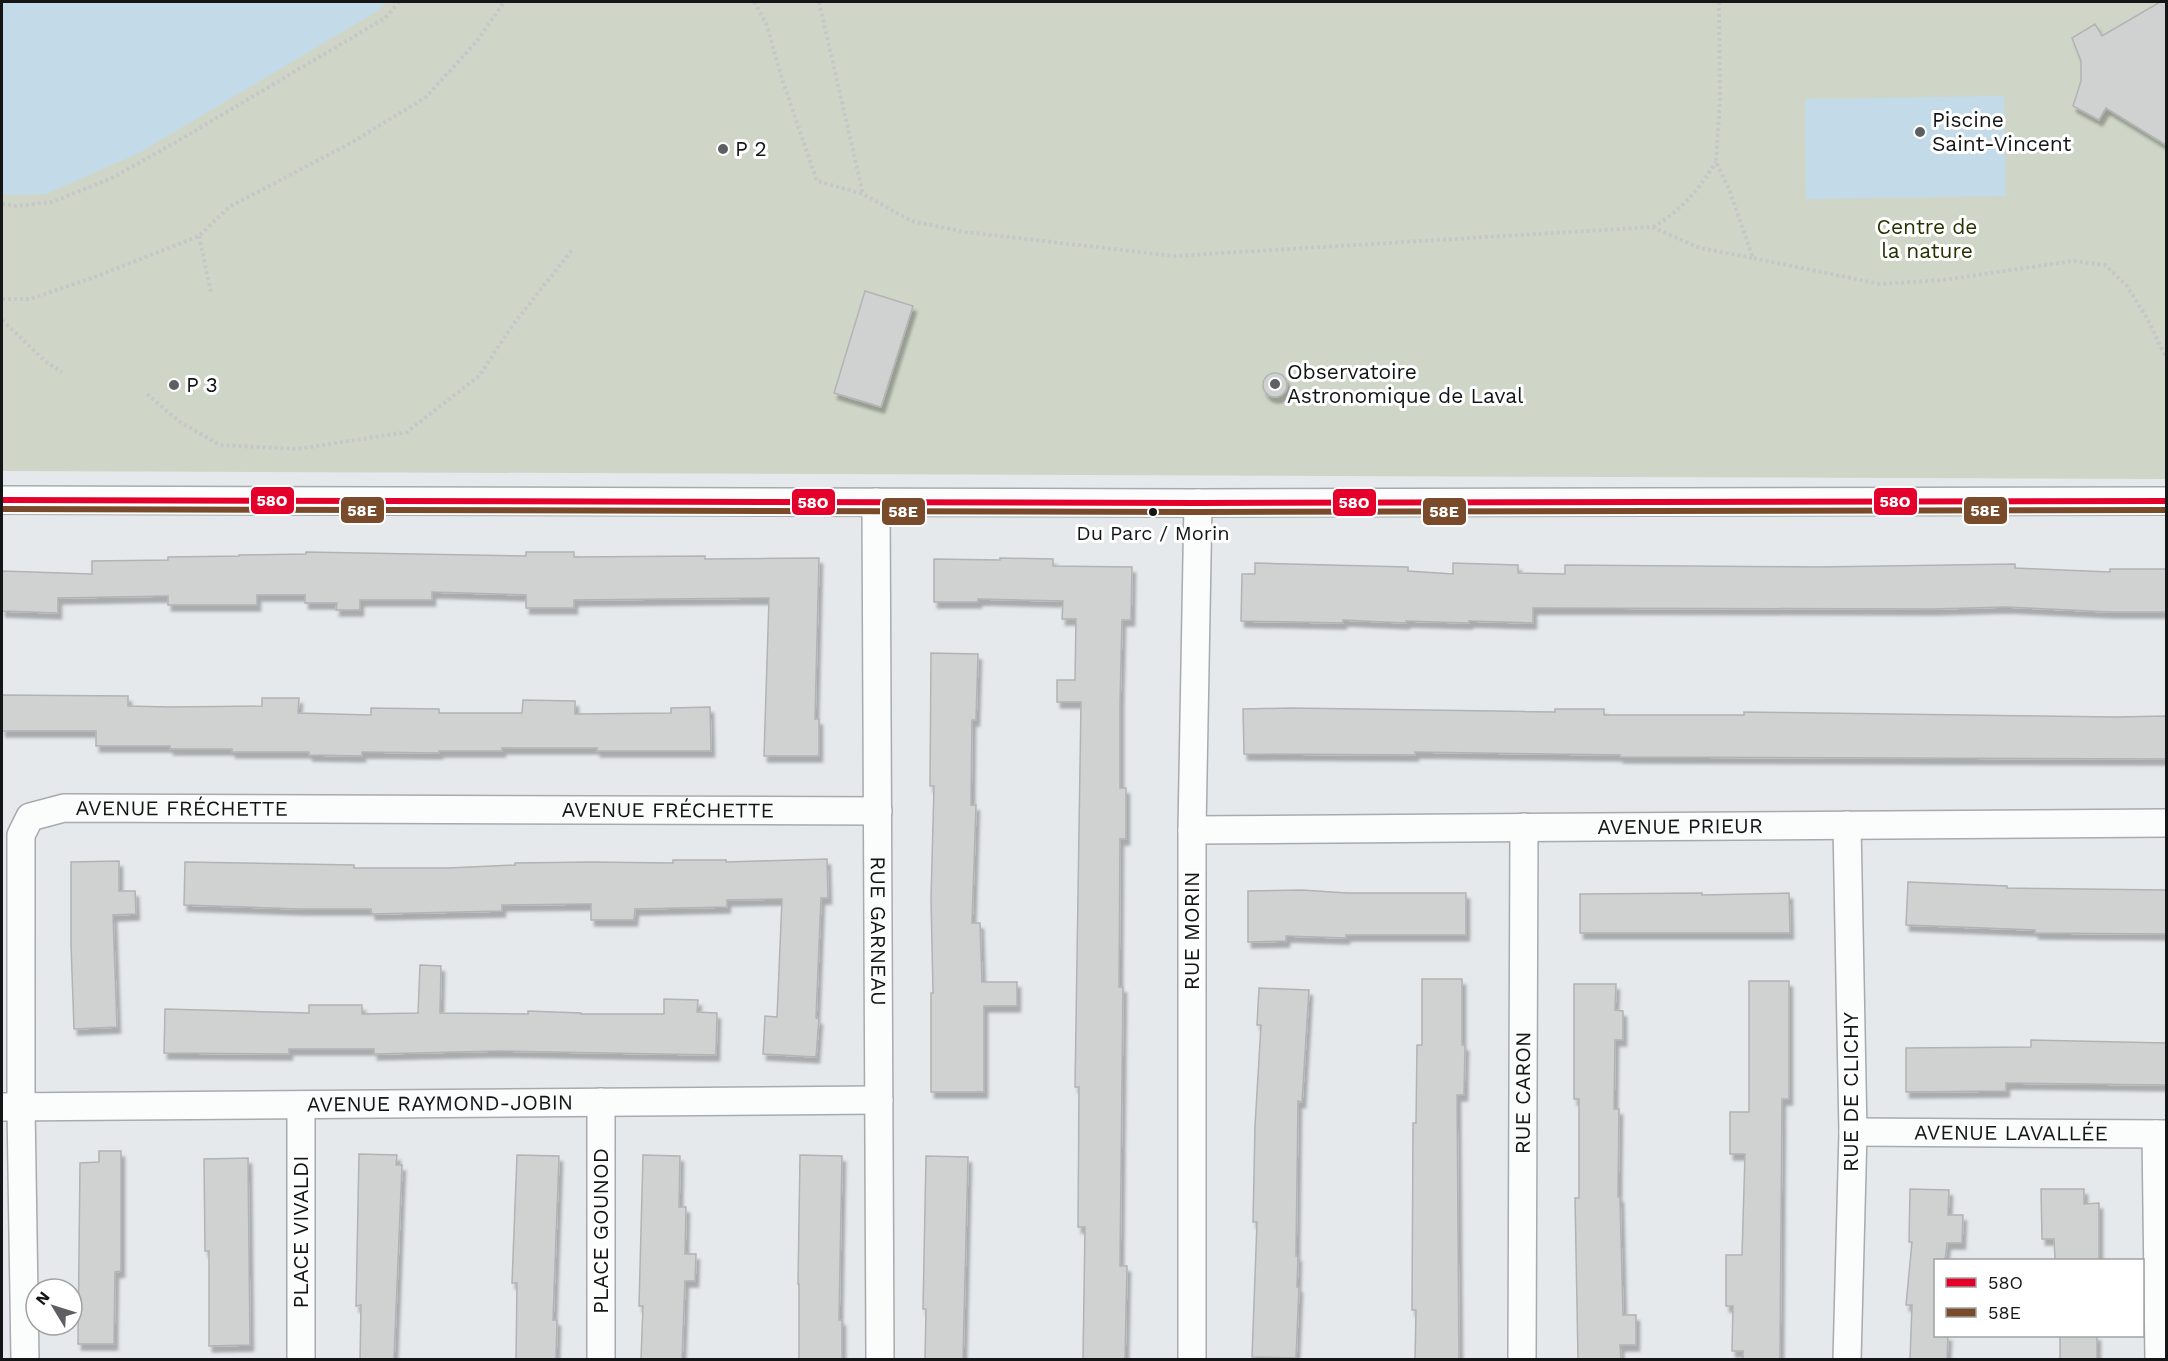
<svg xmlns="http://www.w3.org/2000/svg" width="2168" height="1361" font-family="'Work Sans',sans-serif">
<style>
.green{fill:#cfd6c7}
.water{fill:#c3dae9}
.building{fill:#d0d1d1;stroke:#b2b3b3;stroke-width:1.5;filter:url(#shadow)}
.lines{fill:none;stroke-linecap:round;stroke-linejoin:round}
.minor-casing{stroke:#a8abad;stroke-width:30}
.path{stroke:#c6c7c8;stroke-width:4;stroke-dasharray:3 3;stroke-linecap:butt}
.minor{stroke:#fbfcfc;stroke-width:27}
.bus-1-casing{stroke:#fff;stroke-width:10}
.bus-2-casing{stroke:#fff;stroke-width:10}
.bus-1{stroke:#e4002b;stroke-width:6}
.bus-2{stroke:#7a4b2a;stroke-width:6}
.poi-dot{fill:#5d5f62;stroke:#fff;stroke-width:2}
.bus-dot{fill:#131517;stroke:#fff;stroke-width:2}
.labels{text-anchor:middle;stroke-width:6;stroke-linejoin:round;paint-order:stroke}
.bus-label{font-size:20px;fill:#131517;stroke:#fff}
.poi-label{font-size:21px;fill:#131517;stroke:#fff;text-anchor:start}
.park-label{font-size:21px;fill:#263200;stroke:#fff}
.street-label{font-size:21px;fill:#131517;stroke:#fff}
.line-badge{stroke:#fff;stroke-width:2}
.badge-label{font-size:16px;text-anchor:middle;font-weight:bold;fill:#fff}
</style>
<defs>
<filter id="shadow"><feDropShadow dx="3.5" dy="6" stdDeviation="1.5" flood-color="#0004"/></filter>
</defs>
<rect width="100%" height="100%" fill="#e6e9ec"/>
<path class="green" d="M 2,2 L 2166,2 L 2166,479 L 2,471 Z"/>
<path class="water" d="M 2,2 L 386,2 L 379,10 L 139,153 L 46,194 L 7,195 L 2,194 Z
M 2004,96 L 2006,196 L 1806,199 L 1805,99 Z"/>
<path class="building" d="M 2160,2 L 2166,2 L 2166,145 L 2106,108 L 2099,120 L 2073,106 L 2081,81 L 2081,61 L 2072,38 L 2095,24 L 2102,36 Z
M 865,291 L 913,306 L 881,407 L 834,393 Z
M1263 385a12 12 0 1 1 24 0a12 12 0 1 1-24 0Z
M 306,552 L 526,556 L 526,552 L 574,552 L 574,557 L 705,556 L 705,559 L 819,558 L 815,719 L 819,719 L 819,756 L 764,756 L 769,598 L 574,600 L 574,608 L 526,608 L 526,595 L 432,592 L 432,600 L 360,600 L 360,610 L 336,610 L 337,603 L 305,603 L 305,595 L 257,595 L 257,605 L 168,605 L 168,596 L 58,598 L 58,613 L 2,611 L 2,571 L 92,574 L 92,561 L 168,560 L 168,557 L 239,556 L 239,555 L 306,554 Z
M 1000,558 L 1053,559 L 1053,566 L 1132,567 L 1131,620 L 1122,620 L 1120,703 L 1120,788 L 1126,788 L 1126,839 L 1120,839 L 1119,987 L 1123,987 L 1120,1266 L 1127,1266 L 1125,1359 L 1083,1359 L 1085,1227 L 1078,1227 L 1079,1087 L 1075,1087 L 1081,702 L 1057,702 L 1057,680 L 1075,680 L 1076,619 L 1062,619 L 1063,601 L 978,599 L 978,602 L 934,602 L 934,559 L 1000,560 Z
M 1255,563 L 1408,567 L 1408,571 L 1453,574 L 1453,563 L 1518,565 L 1518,573 L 1565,574 L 1565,565 L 1817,567 L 2015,564 L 2015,568 L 2110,572 L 2110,569 L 2166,569 L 2166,612 L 2110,612 L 2006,607 L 1932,609 L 1533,608 L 1533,623 L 1469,621 L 1469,623 L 1406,621 L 1406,623 L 1343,620 L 1343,623 L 1241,621 L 1242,574 L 1255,574 Z
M 931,653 L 978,654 L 976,720 L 972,720 L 971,805 L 976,805 L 972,923 L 980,923 L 982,982 L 1017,982 L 1017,1006 L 984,1006 L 984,1092 L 931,1092 L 931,993 L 933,993 L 931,899 L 934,786 L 930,786 Z
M 2,695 L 128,696 L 128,706 L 170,707 L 262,706 L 262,698 L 299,698 L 298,713 L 371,715 L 371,708 L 439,709 L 439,713 L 522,713 L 523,700 L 575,701 L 575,714 L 671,713 L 671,708 L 710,707 L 711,751 L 597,751 L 597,748 L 502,748 L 502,751 L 439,751 L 439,753 L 362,752 L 362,756 L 309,755 L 309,752 L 232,752 L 232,749 L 170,749 L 170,746 L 96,746 L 96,731 L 2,731 Z
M 1291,708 L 1555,712 L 1555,709 L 1604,709 L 1604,715 L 1744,715 L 1744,712 L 2116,717 L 2166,716 L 2166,759 L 1620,757 L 1620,755 L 1415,752 L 1415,755 L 1244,754 L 1243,709 Z
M 827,859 L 828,898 L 821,898 L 816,1018 L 819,1019 L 816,1057 L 763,1054 L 765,1016 L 777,1017 L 782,899 L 727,900 L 727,907 L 635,909 L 634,920 L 591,920 L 591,904 L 502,905 L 502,911 L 372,914 L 371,909 L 300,909 L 184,905 L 185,862 L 354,865 L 354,868 L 448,868 L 515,865 L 515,863 L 591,862 L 673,863 L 673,860 L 726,860 L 726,862 Z
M 119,861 L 119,891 L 135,891 L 136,914 L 113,915 L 117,1027 L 74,1029 L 71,945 L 71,862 Z
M 1908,882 L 2007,886 L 2007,888 L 2166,890 L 2166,934 L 2035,933 L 2035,930 L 1906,925 Z
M 1302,890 L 1347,893 L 1466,893 L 1466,935 L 1346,935 L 1346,938 L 1286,936 L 1286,941 L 1248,942 L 1248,891 Z
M 1702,893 L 1702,895 L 1789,893 L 1790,933 L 1580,933 L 1580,894 Z
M 420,965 L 441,966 L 440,1013 L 528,1014 L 528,1011 L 581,1013 L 581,1014 L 664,1014 L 664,999 L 698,1000 L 697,1012 L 717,1013 L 716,1055 L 499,1051 L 374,1054 L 374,1049 L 289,1049 L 289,1054 L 164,1053 L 165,1009 L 309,1013 L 309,1005 L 362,1005 L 362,1014 L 418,1013 Z
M 1422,979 L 1462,979 L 1462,1045 L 1465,1045 L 1464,1095 L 1457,1095 L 1459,1359 L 1415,1359 L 1416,1310 L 1412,1310 L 1413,1123 L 1416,1123 L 1417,1045 L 1422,1045 Z
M 1749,981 L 1789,981 L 1789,1099 L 1782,1099 L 1780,1359 L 1743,1359 L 1743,1351 L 1732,1351 L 1733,1306 L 1726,1306 L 1726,1255 L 1742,1255 L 1745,1154 L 1730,1154 L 1730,1112 L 1749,1112 Z
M 1574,984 L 1616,984 L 1615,1010 L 1623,1011 L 1623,1040 L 1615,1040 L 1614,1109 L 1619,1109 L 1618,1197 L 1620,1197 L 1623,1315 L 1636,1315 L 1636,1345 L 1620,1345 L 1621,1359 L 1578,1359 L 1575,1198 L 1579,1198 L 1579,1099 L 1574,1099 Z
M 1259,988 L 1309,990 L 1302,1102 L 1298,1101 L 1296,1256 L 1298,1256 L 1297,1287 L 1299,1287 L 1296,1358 L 1252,1357 L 1257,1222 L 1253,1222 L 1255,1126 L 1261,1025 L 1257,1025 Z
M 2031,1040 L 2166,1043 L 2166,1085 L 2006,1083 L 2006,1091 L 1906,1092 L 1906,1048 L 2031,1047 Z
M 99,1151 L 121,1151 L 121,1271 L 115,1272 L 114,1344 L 78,1344 L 80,1163 L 99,1162 Z
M 359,1154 L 397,1155 L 396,1165 L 402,1165 L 394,1359 L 360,1359 L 361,1305 L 356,1306 Z
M 517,1155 L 559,1156 L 553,1320 L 557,1320 L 556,1359 L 516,1359 L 517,1283 L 512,1283 Z
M 643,1155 L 680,1156 L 679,1207 L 686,1207 L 685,1254 L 696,1254 L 695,1281 L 685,1281 L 682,1359 L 641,1359 L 643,1306 L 639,1306 Z
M 800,1155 L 842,1156 L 839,1320 L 842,1320 L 842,1359 L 799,1359 L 799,1284 L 798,1284 Z
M 926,1156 L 968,1157 L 963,1359 L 925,1359 L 926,1309 L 923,1309 Z
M 248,1158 L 250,1345 L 209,1346 L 209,1251 L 205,1251 L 204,1159 Z
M 1910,1189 L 1949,1190 L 1948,1215 L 1963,1215 L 1962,1243 L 1947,1243 L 1945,1260 L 1935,1260 L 1935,1335 L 1948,1335 L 1947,1359 L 1910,1359 L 1912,1305 L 1906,1305 L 1912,1242 L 1909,1242 Z
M 2041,1189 L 2084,1189 L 2084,1204 L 2099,1203 L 2099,1260 L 2055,1260 L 2054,1239 L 2042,1239 Z
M 2060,1335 L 2097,1335 L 2097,1359 L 2060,1359 Z"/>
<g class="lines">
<g class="minor-casing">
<g id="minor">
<path d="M 2,500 L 1198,503 L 2166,501"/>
<path id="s1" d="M 876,502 L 880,1360"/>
<path id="s2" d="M 1192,830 L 2166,823"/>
<path d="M 601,1102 L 601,1360"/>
<path id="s3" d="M 2,1107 L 879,1100"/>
<path id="s4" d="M 1853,1132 L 2166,1134"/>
<path d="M 2156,1134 L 2159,1360"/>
<path id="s5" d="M 25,1360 L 21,1107 L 21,835 L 30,817 L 64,808 L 878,811"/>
<path d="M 301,1360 L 301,1105"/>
<path d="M 1192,1360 L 1192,830 L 1198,503"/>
<path id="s6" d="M 1522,1360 L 1524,827"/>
<path d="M 1847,1360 L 1853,1132 L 1847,825"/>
</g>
</g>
<path class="path" d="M 754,2 L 766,23 L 783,82 L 817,181 L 863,194 L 911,221 L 965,232 L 1174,256 L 1652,227 L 1700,248 L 1753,258
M 819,2 L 863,194
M 1719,2 L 1720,98 L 1716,162 L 1729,189 L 1753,258 L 1880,284 L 1943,280 L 2073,261 L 2105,265 L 2127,286 L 2148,320 L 2166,358
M 2,204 L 16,206 L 52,202 L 112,178 L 176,142 L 385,18 L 399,2
M 1653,227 C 1681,211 1699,189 1716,162
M 199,236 L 211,292
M 2,299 L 30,299 L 95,277 L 199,236 L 229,207 L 351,143 L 426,97 L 477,41 L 504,2
M 2,320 L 45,361 L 62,372
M 147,394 L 180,422 L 220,445 L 297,449 L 407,432 L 479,376 L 512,326 L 572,250"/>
<use href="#minor" class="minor"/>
<g class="bus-1-casing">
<path id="bus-1" d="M 2,500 L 1198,503 L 2166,501"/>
</g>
<g class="bus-2-casing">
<path id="bus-2" d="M 2,509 L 1198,512 L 2166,510"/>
</g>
<use href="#bus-1" class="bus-1"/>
<use href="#bus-2" class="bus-2"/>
</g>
<g class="poi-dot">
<circle cx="1920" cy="132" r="6"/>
<circle cx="723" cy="149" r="6"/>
<circle cx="1275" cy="384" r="6"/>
<circle cx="174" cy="385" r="6"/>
</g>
<circle class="bus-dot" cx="1153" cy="512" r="5"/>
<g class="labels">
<g class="bus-label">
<text x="1153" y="540">Du Parc / Morin</text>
</g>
<g class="poi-label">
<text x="1932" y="127">Piscine<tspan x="1932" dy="24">Saint-Vincent</tspan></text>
<text x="735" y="156">P 2</text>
<text x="1287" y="379">Observatoire<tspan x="1287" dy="24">Astronomique de Laval</tspan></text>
<text x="186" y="392">P 3</text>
</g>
<g class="park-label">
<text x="1927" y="234">Centre de<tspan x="1927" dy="24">la nature</tspan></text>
</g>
<g class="street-label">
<text dy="7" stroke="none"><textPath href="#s5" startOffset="698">AVENUE FRÉCHETTE</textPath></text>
<text dy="7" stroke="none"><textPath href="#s5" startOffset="1184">AVENUE FRÉCHETTE</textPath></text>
<text dy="7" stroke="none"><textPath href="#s2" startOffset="488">AVENUE PRIEUR</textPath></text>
<text dy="7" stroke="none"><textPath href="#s1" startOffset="429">RUE GARNEAU</textPath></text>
<text transform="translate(1192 931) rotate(-90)" y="7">RUE MORIN</text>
<text transform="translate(1851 1092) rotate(-90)" y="7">RUE DE CLICHY</text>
<text dy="7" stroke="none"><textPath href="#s6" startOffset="267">RUE CARON</textPath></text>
<text dy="7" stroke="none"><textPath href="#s3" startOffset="438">AVENUE RAYMOND-JOBIN</textPath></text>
<text dy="7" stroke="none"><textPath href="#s4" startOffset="158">AVENUE LAVALLÉE</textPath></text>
<text transform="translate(601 1231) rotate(-90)" y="7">PLACE GOUNOD</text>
<text transform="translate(301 1232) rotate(-90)" y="7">PLACE VIVALDI</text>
</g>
</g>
<g class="line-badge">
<rect x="250" y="486" width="45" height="29" rx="6" fill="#e4002b"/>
<rect x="1873" y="487" width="45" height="29" rx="6" fill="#e4002b"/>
<rect x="791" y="488" width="45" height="28" rx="6" fill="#e4002b"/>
<rect x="1332" y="488" width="45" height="29" rx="6" fill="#e4002b"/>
<rect x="340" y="496" width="45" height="28" rx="6" fill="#7a4b2a"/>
<rect x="1963" y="496" width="45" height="29" rx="6" fill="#7a4b2a"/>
<rect x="881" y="497" width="45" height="29" rx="6" fill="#7a4b2a"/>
<rect x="1422" y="497" width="45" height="29" rx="6" fill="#7a4b2a"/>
</g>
<g class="badge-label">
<text x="272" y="506">58O</text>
<text x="1895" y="507">58O</text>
<text x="813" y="508">58O</text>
<text x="1354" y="508">58O</text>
<text x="362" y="516">58E</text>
<text x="1985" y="516">58E</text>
<text x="903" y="517">58E</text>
<text x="1444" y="517">58E</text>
</g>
<rect width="2168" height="1361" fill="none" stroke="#131517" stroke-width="6"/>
<rect x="1934" y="1259" width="210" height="78" fill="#ffffff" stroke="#a1a1a2" stroke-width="1.5"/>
<rect x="1946" y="1278" width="30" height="9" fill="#e4002b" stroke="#a1a1a2" stroke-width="1.5"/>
<text x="1988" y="1289" font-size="18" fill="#131517">58O</text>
<rect x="1946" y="1308" width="30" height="9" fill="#7a4b2a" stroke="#a1a1a2" stroke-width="1.5"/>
<text x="1988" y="1319" font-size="18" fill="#131517">58E</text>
<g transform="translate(54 1307) rotate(308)"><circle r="28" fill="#ffffff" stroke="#a1a1a2" stroke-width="1.5"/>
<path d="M0-4.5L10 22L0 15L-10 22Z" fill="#5d5f62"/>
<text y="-9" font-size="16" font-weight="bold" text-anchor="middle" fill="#131517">N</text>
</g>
</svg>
